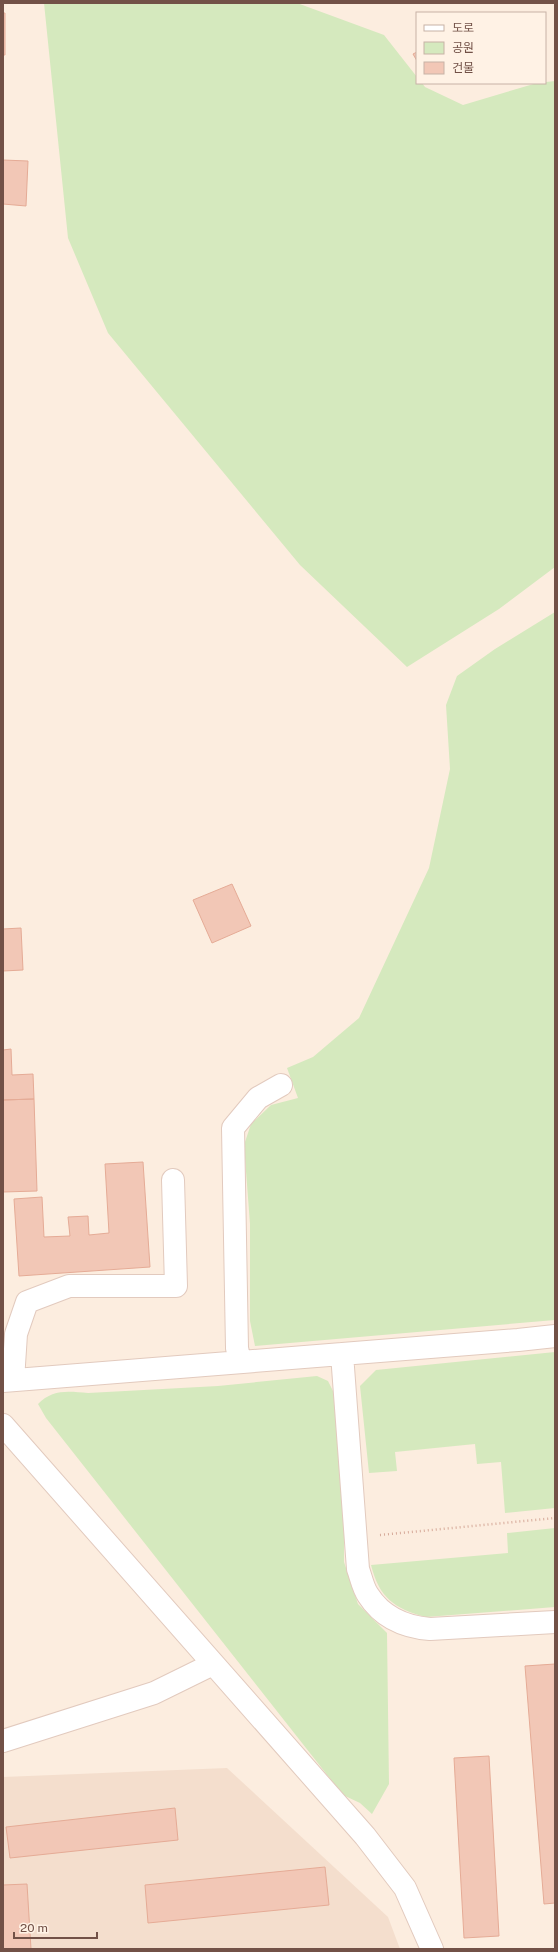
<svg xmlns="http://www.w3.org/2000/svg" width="558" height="1952" font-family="'Public Sans','Noto Sans KR',sans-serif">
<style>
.residential{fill:#f4decd}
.green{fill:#d5e9be}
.building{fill:#f2c7b6;stroke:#e5ab96}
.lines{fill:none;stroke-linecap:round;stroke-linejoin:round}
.minor-casing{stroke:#e2cabe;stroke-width:24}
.path{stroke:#d6aa9a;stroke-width:2.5;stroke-dasharray:1 3;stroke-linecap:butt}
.minor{stroke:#fff;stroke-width:22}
</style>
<rect width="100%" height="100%" fill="#fceddf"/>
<path class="residential" d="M 227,1768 L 388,1917 L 400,1949 L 3,1949 L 3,1777 Z"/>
<path class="green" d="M 44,3 L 297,3 L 384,35 L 417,77 L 417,83 L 422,83 L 425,87 L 463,105 L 537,83 L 555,81 L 555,567 L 499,609 L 407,667 L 300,565 L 108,333 L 68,238 Z
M 555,612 L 555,1320 L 255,1346 L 250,1321 L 250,1224 L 244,1145 L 251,1124 L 271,1105 L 298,1098 L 287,1068 L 313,1057 L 359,1018 L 429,868 L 450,769 L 446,705 L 457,676 L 495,649 Z
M 555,1352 L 555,1508 L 505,1513 L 501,1462 L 477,1464 L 475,1444 L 395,1452 L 397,1471 L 369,1473 L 360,1386 L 376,1370 Z
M 317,1376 L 328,1381 L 334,1393 L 344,1492 L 344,1562 L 358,1604 L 387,1633 L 389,1784 L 372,1814 L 360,1803 L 343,1795 L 46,1418 L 38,1404 C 52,1389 68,1391 88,1393 L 218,1386 Z
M 555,1528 L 555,1607 L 426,1617 C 394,1609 379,1597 371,1565 L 508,1553 L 507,1533 Z"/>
<path class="building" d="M 3,13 L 5,13 L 5,55 L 3,55 Z
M 417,52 L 417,61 L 413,54 Z
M 3,160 L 28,161 L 26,206 L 3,204 Z
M 232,884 L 251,926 L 212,943 L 193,900 Z
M 21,928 L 23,970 L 3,971 L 3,929 Z
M 11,1049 L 12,1075 L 33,1074 L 34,1099 L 3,1100 L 3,1050 Z
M 34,1099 L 37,1191 L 3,1192 L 3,1100 Z
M 143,1162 L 150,1267 L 19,1276 L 14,1199 L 42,1197 L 44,1237 L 70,1236 L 68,1217 L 88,1216 L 89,1235 L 109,1233 L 105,1164 Z
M 555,1664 L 555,1903 L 544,1904 L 525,1666 Z
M 489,1756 L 499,1936 L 464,1938 L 454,1758 Z
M 175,1808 L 178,1840 L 10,1858 L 6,1827 Z
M 325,1867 L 329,1905 L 148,1923 L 145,1885 Z
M 27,1884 L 31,1949 L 3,1949 L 3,1885 Z"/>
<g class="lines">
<g class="minor-casing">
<path id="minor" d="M 342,1354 L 358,1569 C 361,1577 363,1588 368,1595 C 382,1617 405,1627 430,1629 L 555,1622
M 240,1362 L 237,1348 L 233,1128 L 258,1098 L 281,1085
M 13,1380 L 16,1334 L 27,1302 L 69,1286 L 176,1286 L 173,1180
M 3,1381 L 518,1340 L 555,1336
M 3,1425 L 365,1836 L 405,1888 L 432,1949
M 3,1741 L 154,1693 L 213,1664"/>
</g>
<path class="path" d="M 380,1535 L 555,1518"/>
<use href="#minor" class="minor"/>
</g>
<rect width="558" height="1952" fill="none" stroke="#725147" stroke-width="8"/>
<rect x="416" y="12" width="130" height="72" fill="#fff2e5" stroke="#c7b2a6"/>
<rect x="424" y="25" width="20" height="6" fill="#ffffff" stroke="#c7b2a6"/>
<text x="452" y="32" font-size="12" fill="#725147">도로</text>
<rect x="424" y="42" width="20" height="12" fill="#d5e9be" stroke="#c7b2a6"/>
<text x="452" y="52" font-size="12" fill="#725147">공원</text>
<rect x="424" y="62" width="20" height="12" fill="#f2c7b6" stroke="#c7b2a6"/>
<text x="452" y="72" font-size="12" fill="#725147">건물</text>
<path d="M14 1932v6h83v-6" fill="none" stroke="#725147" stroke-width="2"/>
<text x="20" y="1932" font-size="12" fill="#725147" stroke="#fff2e5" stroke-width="3" paint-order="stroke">20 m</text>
</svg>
